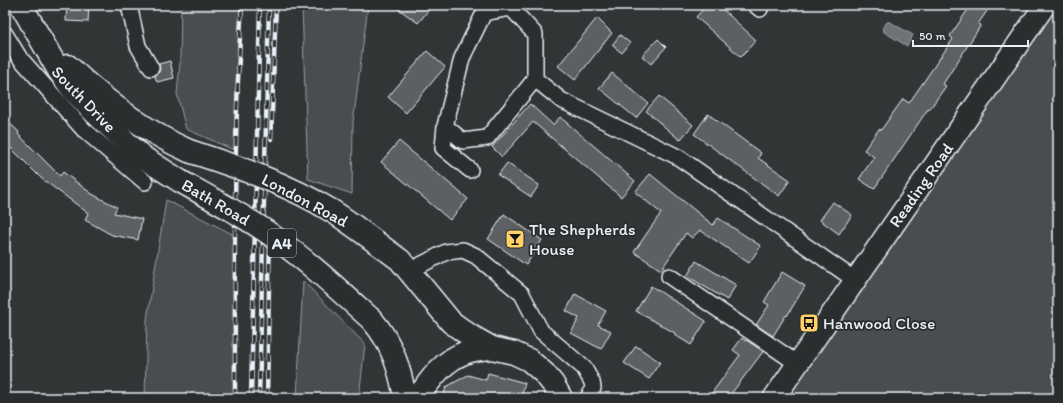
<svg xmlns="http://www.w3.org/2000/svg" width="1063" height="403" font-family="Itim,sans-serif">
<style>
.green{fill:#494d4f;stroke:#989fa4}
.water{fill:#6e7376;stroke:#9fa5aa}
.building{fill:#5c6063;stroke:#e8f1f8}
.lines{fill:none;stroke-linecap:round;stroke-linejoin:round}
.street-casing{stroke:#e8f1f8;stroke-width:18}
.secondary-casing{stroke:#e8f1f8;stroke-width:24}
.primary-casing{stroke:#e8f1f8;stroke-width:25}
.street{stroke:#2a2d2e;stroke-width:15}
.secondary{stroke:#2a2d2e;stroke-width:21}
.primary{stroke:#2a2d2e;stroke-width:22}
.rail-casing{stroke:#e8f1f8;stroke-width:4.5}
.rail{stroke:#2a2d2e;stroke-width:3;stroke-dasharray:9;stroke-linecap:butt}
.primary-bridge-casing{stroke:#e8f1f8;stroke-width:25;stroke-linecap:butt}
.primary-bridge{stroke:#2a2d2e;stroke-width:22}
.labels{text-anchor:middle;stroke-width:3.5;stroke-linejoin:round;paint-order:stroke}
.shield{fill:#2a2d2e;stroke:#afb6bb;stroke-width:1}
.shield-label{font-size:16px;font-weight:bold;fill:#e8f1f8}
.street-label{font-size:17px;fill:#e8f1f8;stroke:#2a2d2e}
.poi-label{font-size:17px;fill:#e8f1f8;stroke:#2a2d2e;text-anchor:start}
</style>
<rect width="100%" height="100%" fill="#323536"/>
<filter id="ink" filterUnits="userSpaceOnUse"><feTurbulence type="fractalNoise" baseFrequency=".025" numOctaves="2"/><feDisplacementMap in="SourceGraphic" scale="8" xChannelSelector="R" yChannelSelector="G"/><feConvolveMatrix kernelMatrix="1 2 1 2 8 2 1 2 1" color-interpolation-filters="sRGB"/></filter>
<g filter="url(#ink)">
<path class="green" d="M 181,5 L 240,5 L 234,150 L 186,129 L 177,94 L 180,64 Z
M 302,5 L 368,5 L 353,123 L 352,194 L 308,179 Z
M 1053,5 L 1058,5 L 1058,398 L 787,398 L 997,91 Z
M 166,200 L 234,235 L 236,398 L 145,398 L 147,319 Z
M 303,281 L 365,344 L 359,398 L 297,398 Z"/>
<path class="water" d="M 887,22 L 890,22 L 913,35 L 907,46 L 884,32 L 883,28 Z"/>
<path class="building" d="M 67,5 L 89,5 L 88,22 L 66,21 Z
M 393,5 L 433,5 L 418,23 Z
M 707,5 L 718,5 L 756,40 L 741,57 L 696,17 Z
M 971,5 L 991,5 L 978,24 L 981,25 L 943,84 L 946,86 L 929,110 L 928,109 L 874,189 L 859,179 L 874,157 L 864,150 L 879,129 L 881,130 L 903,99 L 909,103 L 953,39 L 950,36 Z
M 597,18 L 612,33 L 575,80 L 558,66 Z
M 620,35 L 630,43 L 622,53 L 612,45 Z
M 658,39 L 666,47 L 651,64 L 642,56 Z
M 427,51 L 445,67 L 406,113 L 388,97 Z
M 170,61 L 174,78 L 157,82 L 155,76 L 159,72 L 160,68 L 159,64 Z
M 612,73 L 648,103 L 636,118 L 599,88 Z
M 659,96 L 693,125 L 680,140 L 646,111 Z
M 530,104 L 553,125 L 560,117 L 635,181 L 621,197 L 533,122 L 502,157 L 492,147 Z
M 708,114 L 761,153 L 758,158 L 790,180 L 779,196 L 694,134 Z
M 5,119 L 19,132 L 18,134 L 60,176 L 63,172 L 92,194 L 117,207 L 114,213 L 142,219 L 138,240 L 112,235 L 85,220 L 88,213 L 41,178 L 8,145 L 5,147 Z
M 399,141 L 468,199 L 450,220 L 381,162 Z
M 507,163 L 539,185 L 531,197 L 498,175 Z
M 650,174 L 713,225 L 718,218 L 761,246 L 749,263 L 700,230 L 692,238 L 686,233 L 661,270 L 634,252 L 661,213 L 635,192 Z
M 833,202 L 852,215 L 839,234 L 820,220 Z
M 504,214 L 542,240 L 526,265 L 488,239 Z
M 696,261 L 736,285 L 727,300 L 687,276 Z
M 782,272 L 805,286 L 787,316 L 786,315 L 773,336 L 756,325 L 769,305 L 764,302 Z
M 651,286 L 706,321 L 691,345 L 675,335 L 675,333 L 636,311 Z
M 575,294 L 606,311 L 598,325 L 611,331 L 601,349 L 571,333 L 579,318 L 566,311 Z
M 742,338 L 746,341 L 746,340 L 763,351 L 762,353 L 728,398 L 708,398 L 740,355 L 733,350 Z
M 636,346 L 660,362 L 649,379 L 624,363 Z
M 488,373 L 525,383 L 521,398 L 443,398 L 446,387 L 468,375 L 486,380 Z"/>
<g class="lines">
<g class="street-casing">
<path id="street" d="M 129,5 L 138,46 L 151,68
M 755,5 L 760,9
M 511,8 L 535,34 L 535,79 L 487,138 L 463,141 L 445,126 L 462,58 L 484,13 Z
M 5,34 L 19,57 L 83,129 L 145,182
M 535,79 L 561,100 L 678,157 L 855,280
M 445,126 L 443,148 L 470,170
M 409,271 L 446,252 L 463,250 L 476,256 L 522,294 L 541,331 L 584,368 L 592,382 L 593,388 L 588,398
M 669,276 L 798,364"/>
</g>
<g class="secondary-casing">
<path id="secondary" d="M 774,398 L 1045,5"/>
</g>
<g class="primary-casing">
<path id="primary" d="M 21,5 L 59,71 L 73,90 L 89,107 L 129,145 L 144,158 L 180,181
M 68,66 C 103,99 144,131 189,151
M 377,243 L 400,260 L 451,322 L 469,335 L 492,348 L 514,353 L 529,360 L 544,373 L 553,384 L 561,398
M 372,320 C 392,343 400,369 405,398
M 418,398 C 430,379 445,359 467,352 C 475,349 484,349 492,348"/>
</g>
<use href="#street" class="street"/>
<use href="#secondary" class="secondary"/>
<use href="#primary" class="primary"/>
<g class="rail-casing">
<path id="rail" d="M 271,139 L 276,5
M 235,398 C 235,267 233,136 242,5
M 251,398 L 260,5
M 259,398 L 269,5
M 267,398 L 270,229"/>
</g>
<use href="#rail" class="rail"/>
<g class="primary-bridge-casing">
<path id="primary-bridge" d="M 189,151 C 238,167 288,184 332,211 C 348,221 362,232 377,243
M 180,181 C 212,199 245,216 274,237 C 309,262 340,291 372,320"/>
</g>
<use href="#primary-bridge" class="primary-bridge"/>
</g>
</g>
<defs>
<g id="bar-square" transform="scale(1)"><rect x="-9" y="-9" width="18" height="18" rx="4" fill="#ffd166" stroke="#2a2d2e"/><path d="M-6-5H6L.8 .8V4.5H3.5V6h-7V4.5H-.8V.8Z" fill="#111"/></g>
<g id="bus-square" transform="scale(1)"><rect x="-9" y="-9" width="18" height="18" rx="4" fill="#ffd166" stroke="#2a2d2e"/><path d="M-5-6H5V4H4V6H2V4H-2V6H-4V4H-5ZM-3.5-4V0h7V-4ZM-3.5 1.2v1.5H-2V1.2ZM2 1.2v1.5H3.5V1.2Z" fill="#111"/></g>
</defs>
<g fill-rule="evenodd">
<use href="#bar-square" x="515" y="239"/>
<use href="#bus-square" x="809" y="323"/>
</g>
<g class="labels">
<rect class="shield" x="268" y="229" width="28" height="28" rx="3"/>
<g class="shield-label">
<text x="282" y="249">A4</text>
</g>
<g class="street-label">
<text transform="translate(84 99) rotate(46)" y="6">South Drive</text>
<text transform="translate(921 185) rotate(-55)" y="6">Reading Road</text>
<text transform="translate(305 200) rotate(28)" y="6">London Road</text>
<text transform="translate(216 202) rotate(30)" y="6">Bath Road</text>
</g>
<g class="poi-label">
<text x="529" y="235">The Shepherds<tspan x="529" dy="20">House</tspan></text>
<text x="823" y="329">Hanwood Close</text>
</g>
</g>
<rect width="1063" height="403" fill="none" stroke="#2a2d2e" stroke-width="20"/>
<rect x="10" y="10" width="1043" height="383" fill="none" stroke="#e8f1f8" stroke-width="1.5" filter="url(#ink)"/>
<path d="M913 40v6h115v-6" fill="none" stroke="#e8f1f8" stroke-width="2"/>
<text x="919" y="40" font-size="12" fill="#e8f1f8" stroke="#2a2d2e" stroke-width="3" paint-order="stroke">50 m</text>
</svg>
